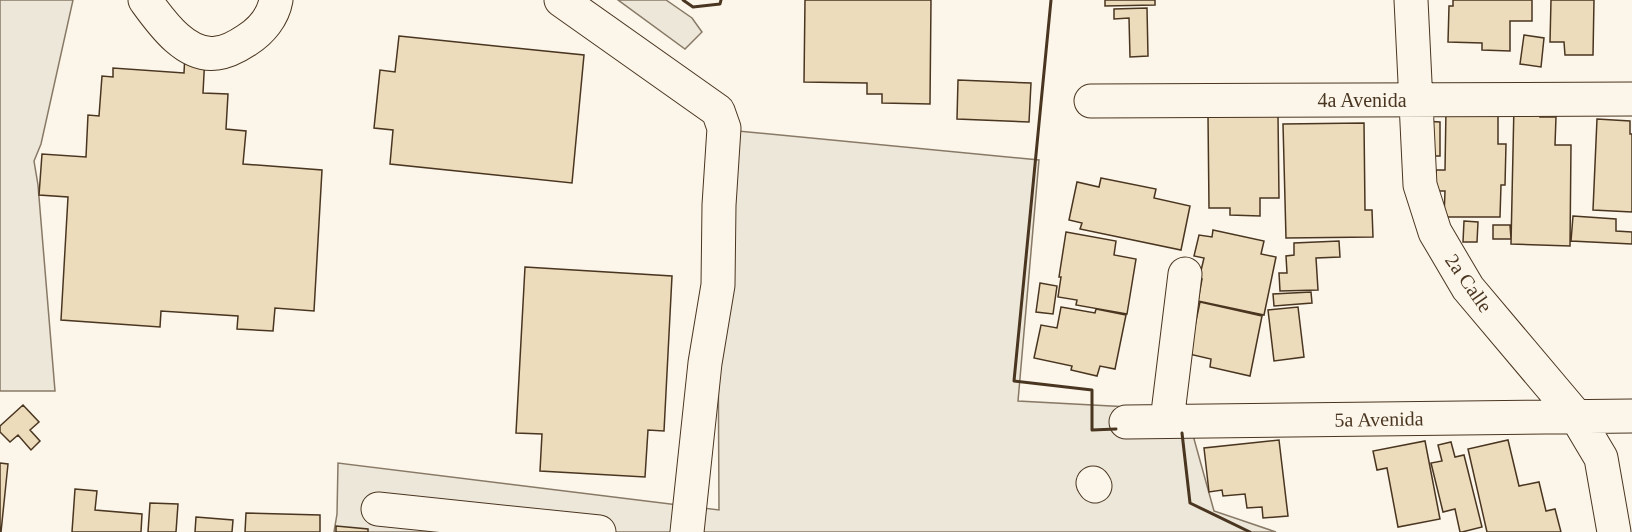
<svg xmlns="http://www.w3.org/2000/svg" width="1632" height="532" font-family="Georgia,serif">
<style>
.parking{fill:#ede7d9;stroke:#887966;stroke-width:1.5}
.building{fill:#ecdcbc;stroke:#4a3520;stroke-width:1.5}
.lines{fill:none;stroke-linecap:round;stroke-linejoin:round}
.minor-casing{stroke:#4a3520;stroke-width:35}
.minor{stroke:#fbf6e9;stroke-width:33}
.wall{stroke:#4a3520;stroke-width:3}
.labels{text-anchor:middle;stroke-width:4.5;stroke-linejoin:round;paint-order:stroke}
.street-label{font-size:20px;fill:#4a3520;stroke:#fbf6e9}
</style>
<rect width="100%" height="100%" fill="#fbf6e9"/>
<path class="parking" d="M 0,0 L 73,0 L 41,144 L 34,161 L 38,185 L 55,391 L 0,391 Z
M 618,0 L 666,0 L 692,18 L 702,32 L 685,49 Z
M 717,129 L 1039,160 L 1018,401 L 1186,410 L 1214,511 L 1276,532 L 334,532 L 337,514 L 338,463 L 719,510 Z"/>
<path class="building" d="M 805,0 L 931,0 L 930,104 L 882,103 L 882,94 L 867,94 L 867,83 L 804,82 Z
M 1105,0 L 1155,0 L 1155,5 L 1105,6 Z
M 1453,0 L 1532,0 L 1532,21 L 1510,21 L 1510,51 L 1482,50 L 1482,43 L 1448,42 L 1449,6 L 1453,6 Z
M 1551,0 L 1594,0 L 1593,55 L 1565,55 L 1564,42 L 1550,42 Z
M 1147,8 L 1148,56 L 1130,57 L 1129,18 L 1114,19 L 1114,9 Z
M 1524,35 L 1544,38 L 1541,67 L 1520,64 Z
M 399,36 L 584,55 L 572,183 L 390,164 L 393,130 L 374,128 L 380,70 L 395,72 Z
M 185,54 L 205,55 L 203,93 L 228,94 L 226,129 L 246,131 L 243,164 L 322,170 L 314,311 L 275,308 L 273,331 L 237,329 L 238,316 L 161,311 L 160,327 L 61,320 L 68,197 L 39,195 L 42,154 L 86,157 L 88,115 L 99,116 L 102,76 L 113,77 L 113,68 L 184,73 Z
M 958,80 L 1031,83 L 1029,122 L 957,119 Z
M 1514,105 L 1540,105 L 1540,117 L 1556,117 L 1555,145 L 1571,145 L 1570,246 L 1511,244 Z
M 1446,110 L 1498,110 L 1498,144 L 1506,144 L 1505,185 L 1501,185 L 1500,217 L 1444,217 L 1445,191 L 1436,191 L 1436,170 L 1445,170 Z
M 1208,116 L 1278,116 L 1279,198 L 1260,198 L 1260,216 L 1230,215 L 1230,208 L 1209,208 Z
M 1597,119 L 1630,121 L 1630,134 L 1632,134 L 1632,212 L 1593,210 Z
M 1422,121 L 1440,122 L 1440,156 L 1433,156 Z
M 1364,123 L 1365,210 L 1372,210 L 1373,237 L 1286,238 L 1283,124 Z
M 1101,178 L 1156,189 L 1154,198 L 1190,206 L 1181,250 L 1080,229 L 1082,223 L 1069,220 L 1077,182 L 1099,187 Z
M 1573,216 L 1616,219 L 1616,231 L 1632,232 L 1632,244 L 1571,241 Z
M 1464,221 L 1478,222 L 1477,242 L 1463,242 Z
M 1493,225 L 1510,225 L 1511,239 L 1493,239 Z
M 1213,230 L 1264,241 L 1261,254 L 1276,257 L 1264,315 L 1198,301 L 1202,279 L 1199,279 L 1204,258 L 1194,256 L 1199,235 L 1212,237 Z
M 1066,232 L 1116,241 L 1114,255 L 1136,259 L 1127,314 L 1076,305 L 1077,300 L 1058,297 L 1061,277 L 1059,277 Z
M 1339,241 L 1340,257 L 1316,258 L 1318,290 L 1280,291 L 1279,273 L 1287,273 L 1286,256 L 1294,255 L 1294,243 Z
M 525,267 L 672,276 L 664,431 L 648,430 L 645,477 L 540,471 L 542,434 L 516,433 Z
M 1040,283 L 1057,286 L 1053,314 L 1036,312 Z
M 1311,292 L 1312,303 L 1274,306 L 1273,294 Z
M 1200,302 L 1262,316 L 1250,376 L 1210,367 L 1211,359 L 1189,354 Z
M 1061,307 L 1095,313 L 1096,309 L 1126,315 L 1115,369 L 1100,366 L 1097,376 L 1071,370 L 1072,366 L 1034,358 L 1041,325 L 1057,328 Z
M 1298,307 L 1304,357 L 1274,361 L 1268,310 Z
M 23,405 L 39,422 L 30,430 L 40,441 L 31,450 L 18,435 L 10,442 L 0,432 L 0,426 Z
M 1279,440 L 1288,516 L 1263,518 L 1262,507 L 1247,508 L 1245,494 L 1223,496 L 1222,490 L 1209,492 L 1204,448 Z
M 1508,440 L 1519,486 L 1539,482 L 1546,511 L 1555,509 L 1561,532 L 1487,532 L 1468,449 Z
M 1425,441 L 1440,519 L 1398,527 L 1387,468 L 1377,470 L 1373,451 Z
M 1451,442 L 1455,457 L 1464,455 L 1482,527 L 1462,532 L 1460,532 L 1455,509 L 1443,512 L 1431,463 L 1442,461 L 1438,445 Z
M 0,463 L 8,464 L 1,532 L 0,532 Z
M 75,489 L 97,491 L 95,510 L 142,514 L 141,532 L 72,532 Z
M 150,503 L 178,504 L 176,532 L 148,532 Z
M 246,513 L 320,515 L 320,532 L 245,532 Z
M 196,517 L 233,520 L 232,532 L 195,532 Z
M 336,526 L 368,529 L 368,532 L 336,532 Z"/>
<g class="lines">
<g class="minor-casing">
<path id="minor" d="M 145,0 C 161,22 186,58 217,53 C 227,52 238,46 247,40 C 261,31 273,17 276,0
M 561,0 L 718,111 L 724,128 L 719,205 L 718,285 L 705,363 L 687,532
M 1411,0 L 1420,185 L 1435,232 L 1468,288 L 1576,416 L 1601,458 L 1614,532
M 1091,101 L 1632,99
M 1167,421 L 1185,274
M 1126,422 L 1632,416
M 1093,483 L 1095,486
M 378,509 L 599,532"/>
</g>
<use href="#minor" class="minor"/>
<path class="wall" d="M 683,0 L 693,7 L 720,4 L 721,0
M 1051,0 L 1014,381 L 1092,390 L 1092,430 L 1116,429
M 1182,433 L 1190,503 L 1250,532"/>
</g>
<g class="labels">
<g class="street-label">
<text x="1362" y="107">4a Avenida</text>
<text transform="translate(1469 283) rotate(55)" y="7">2a Calle</text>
<text transform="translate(1379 419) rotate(-1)" y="7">5a Avenida</text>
</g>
</g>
</svg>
